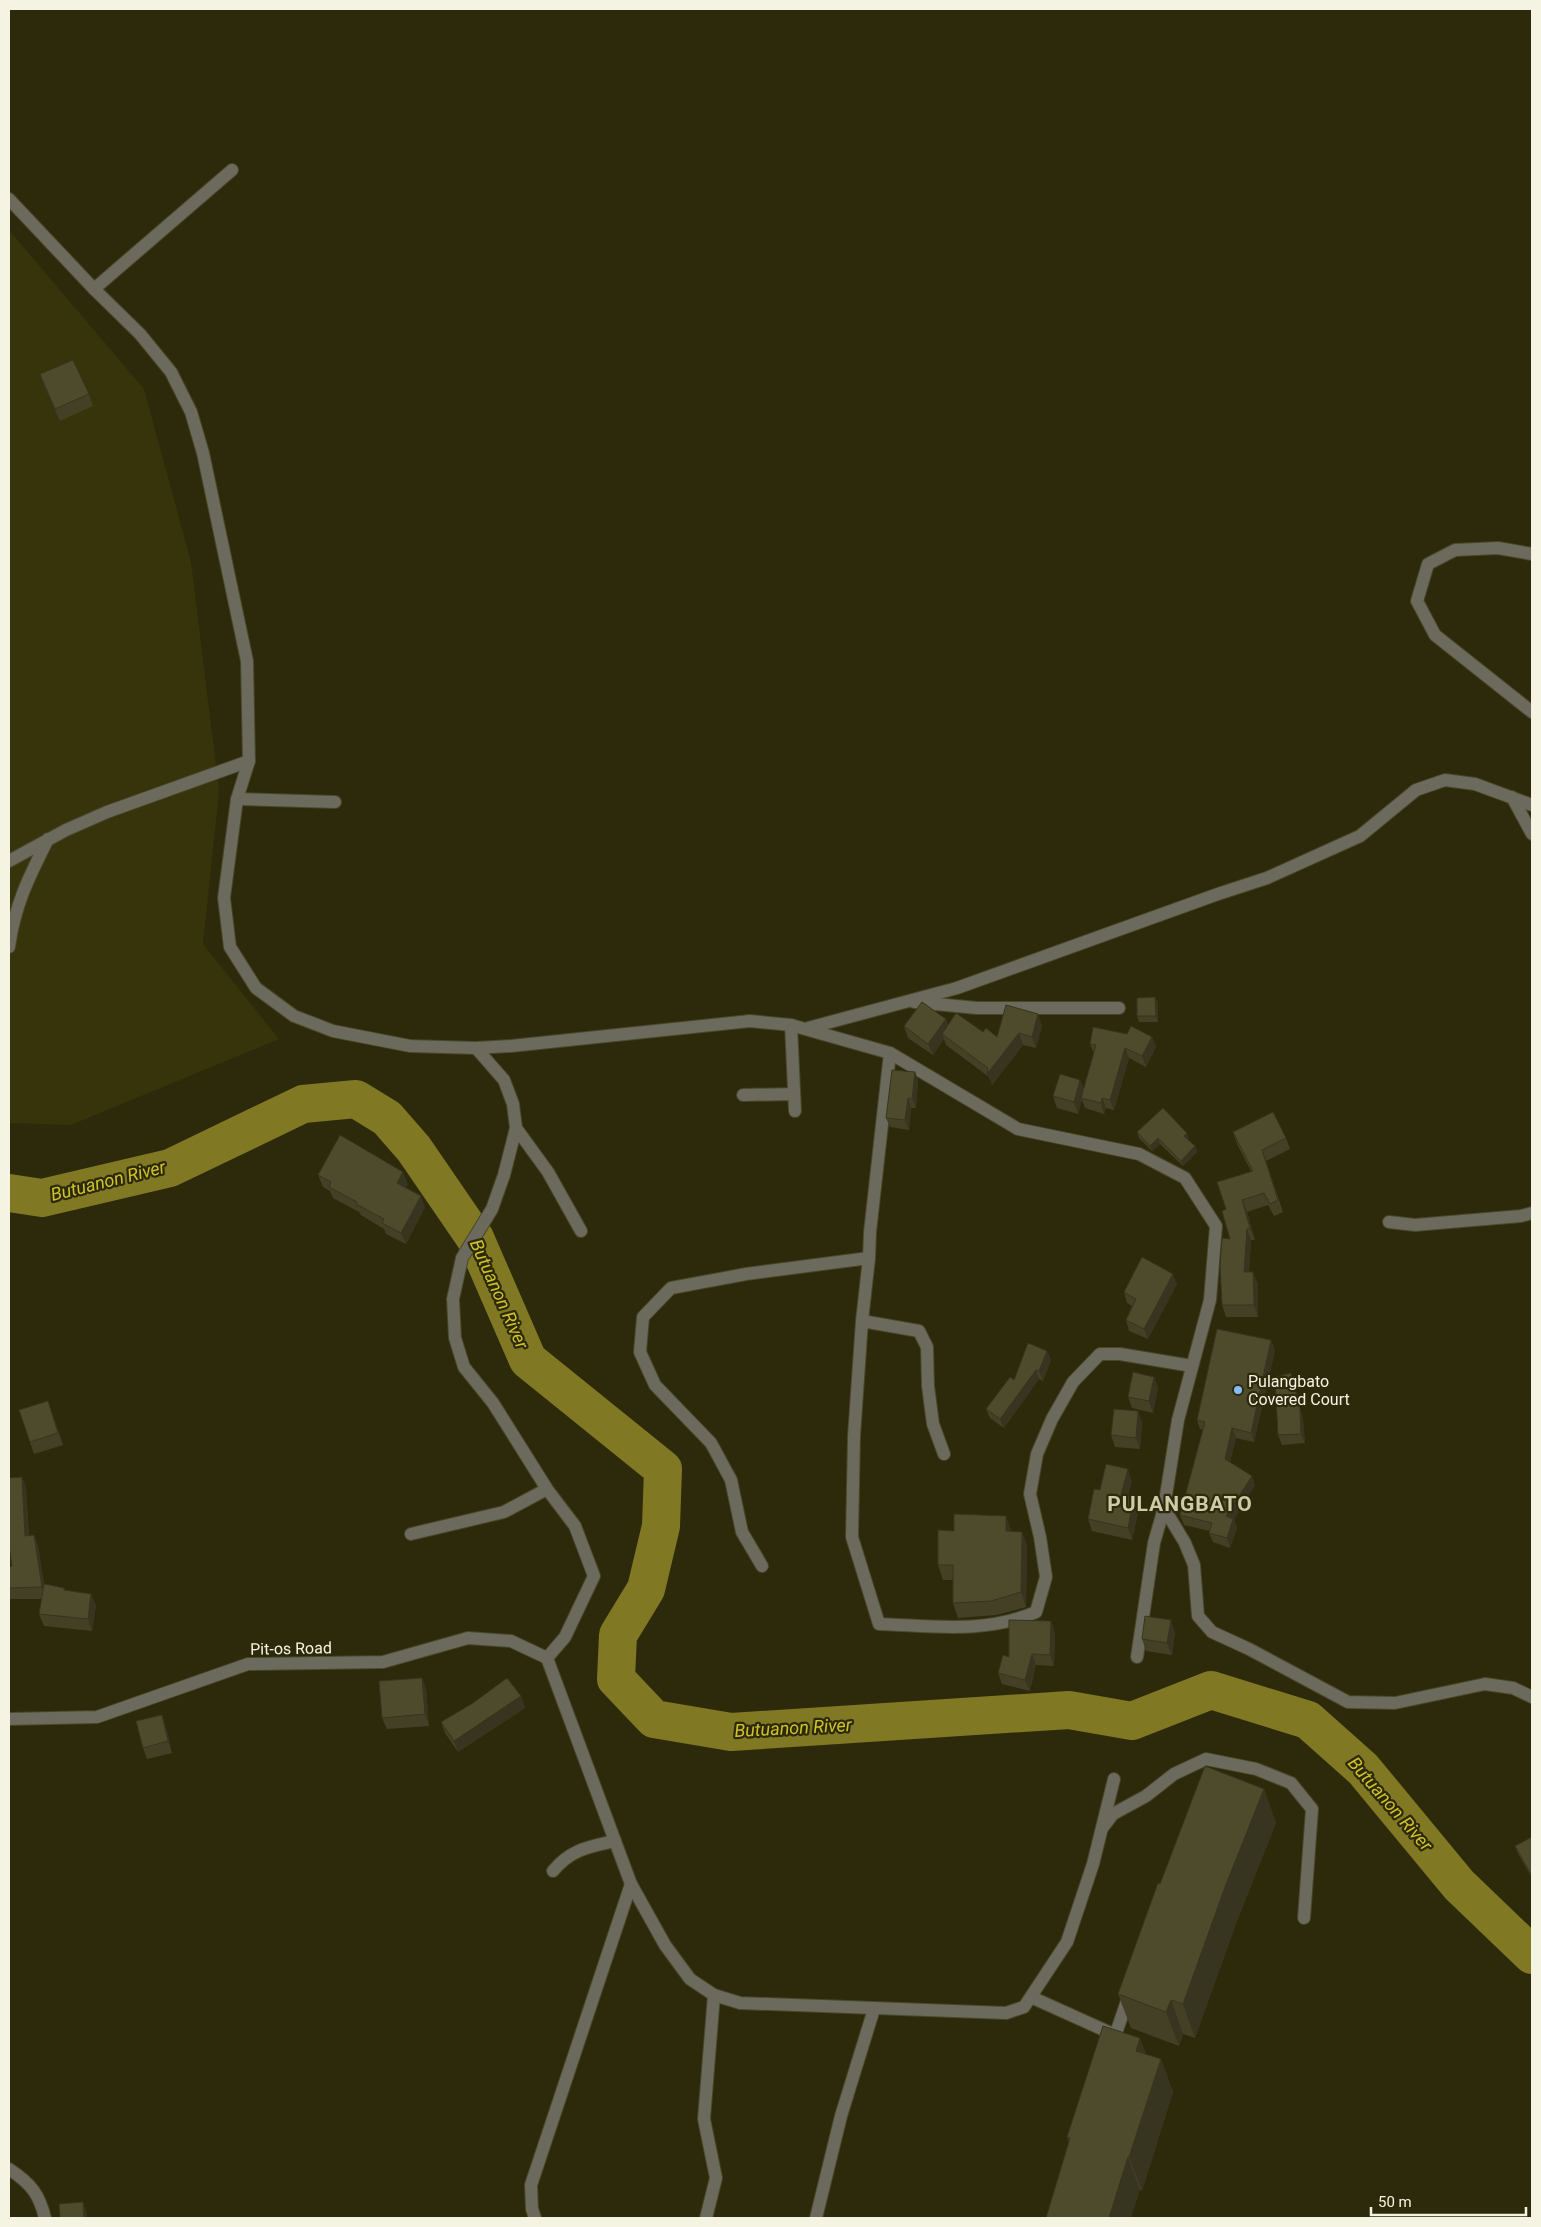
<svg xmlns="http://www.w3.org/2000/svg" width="1541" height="2227" font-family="Roboto,sans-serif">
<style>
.built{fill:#37330b}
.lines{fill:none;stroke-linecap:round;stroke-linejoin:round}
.river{stroke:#807823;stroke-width:38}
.service-casing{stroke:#494629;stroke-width:14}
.minor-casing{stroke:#494629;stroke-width:14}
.tertiary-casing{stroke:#494629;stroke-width:14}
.service{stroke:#6b6a5c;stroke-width:12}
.minor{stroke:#6b6a5c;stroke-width:12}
.tertiary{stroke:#6b6a5c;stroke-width:12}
.wall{fill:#434026}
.shaded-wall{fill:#37341f}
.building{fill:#4e4b2c;stroke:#37341f}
.poi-dot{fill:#85bbfb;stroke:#2d2a0b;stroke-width:2}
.labels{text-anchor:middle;stroke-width:4.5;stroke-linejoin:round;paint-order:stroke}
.poi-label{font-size:16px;fill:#f5f4e2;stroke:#2d2a0b;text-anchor:start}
.street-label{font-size:16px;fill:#f5f4e2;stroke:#2d2a0b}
.water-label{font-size:18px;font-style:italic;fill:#d1c229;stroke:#2d2a0b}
.district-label{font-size:21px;font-weight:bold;letter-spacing:1px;fill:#cecba8;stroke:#2d2a0b}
</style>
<rect width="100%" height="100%" fill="#2d2a0b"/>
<path class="built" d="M 9,230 L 144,389 L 191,562 L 219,791 L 203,944 L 279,1039 L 71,1125 L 9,1123 Z"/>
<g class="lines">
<path class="river" d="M 9,1193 L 42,1198 L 170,1168 L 303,1104 L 356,1099 L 387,1118 L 414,1149 L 475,1238 L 528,1360 L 663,1469 L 661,1526 L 646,1589 L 618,1635 L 616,1679 L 654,1719 L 731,1732 L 1069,1710 L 1132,1721 L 1211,1690 L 1308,1720 L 1363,1769 L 1459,1885 L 1532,1955"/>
<g class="service-casing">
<path id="service" d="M 9,861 L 66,830 L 107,812 L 249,761
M 9,947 C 15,904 29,877 48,839
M 791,1025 L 795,1111
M 743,1095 L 794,1094
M 944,1454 L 933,1424 L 928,1386 L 927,1347 L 919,1331 L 862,1321 L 854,1436 L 852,1537 L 879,1624 C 933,1626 985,1634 1036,1612 L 1046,1577 L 1040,1537 L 1030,1494 L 1037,1454 L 1052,1419 L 1073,1382 L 1100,1354 L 1120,1354 L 1192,1366
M 762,1566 L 742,1532 L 731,1480 L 711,1443 L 655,1385 L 640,1352 L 643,1317 L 671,1288 L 746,1274 L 869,1258
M 1103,1827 L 1113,1814 L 1146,1796 L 1174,1774 L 1206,1759 L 1256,1769 L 1291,1783 L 1312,1809 L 1304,1918
M 553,1871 C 571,1849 589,1847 615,1841"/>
</g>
<g class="minor-casing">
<path id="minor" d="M 94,289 L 232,170
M 1532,554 L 1498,548 L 1455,550 L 1428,564 L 1417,601 L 1435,635 L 1532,712
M 1512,797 L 1532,834
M 237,799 L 335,802
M 914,1002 L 977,1008 L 1119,1008
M 808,1028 L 957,988 L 1218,894 L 1267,878 L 1360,836 L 1416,790 L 1445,780 L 1475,784 L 1532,805
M 476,1048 L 504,1080 L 513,1104 L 516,1128 L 504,1175 L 492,1209 L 462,1258 L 453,1299 L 455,1338 L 464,1367 L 493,1403 L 547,1489 L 575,1526 L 594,1576 L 565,1637 L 547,1658
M 516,1128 L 548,1172 L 581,1231
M 1389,1222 L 1415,1225 L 1521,1216 L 1532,1213
M 862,1321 L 869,1258 L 870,1232 L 890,1053
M 411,1534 L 504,1512 L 547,1489
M 1031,1997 L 1115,2035
M 1112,2045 L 1129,1995
M 535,2218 L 532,2209 L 531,2185 L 631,1884
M 706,2218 L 716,2178 L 704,2119 L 714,1995
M 816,2218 L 841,2116 L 874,2009"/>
</g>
<g class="tertiary-casing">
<path id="tertiary" d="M 9,199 L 94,289 L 140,334 L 171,372 L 191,412 L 203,453 L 247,661 L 249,761 L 237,799 L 224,898 L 230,947 L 256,988 L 294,1016 L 333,1031 L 410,1046 L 476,1048 L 511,1046 L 750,1021 L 791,1025 L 890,1053 L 1018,1129 L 1139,1154 L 1185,1178 L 1216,1226 L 1210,1300 L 1178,1420 L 1164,1508 L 1154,1543 L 1137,1657
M 1164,1508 L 1185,1543 L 1194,1565 L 1198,1616 L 1212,1632 L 1249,1649 L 1348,1702 L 1395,1703 L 1485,1684 L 1513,1688 L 1532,1697
M 9,1719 L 97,1717 L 248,1664 L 383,1662 L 468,1638 L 511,1641 L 547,1658 L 631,1884 L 665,1945 L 690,1979 L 714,1995 L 740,2003 L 1006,2013 L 1024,2007 L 1067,1942 L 1093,1864 L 1114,1779
M 9,2169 C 30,2183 39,2193 45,2218"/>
</g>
<use href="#service" class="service"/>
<use href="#minor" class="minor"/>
<use href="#tertiary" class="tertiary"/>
</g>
<path class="wall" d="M 40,374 L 89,394 L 93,406 L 60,421 L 44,386 Z
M 1155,997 L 1158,1003 L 1158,1022 L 1139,1022 L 1137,1016 Z
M 1038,1014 L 1042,1026 L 1036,1048 L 1023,1045 L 992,1085 L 989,1077 L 946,1045 L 944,1039 L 933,1055 L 908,1038 L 904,1026 L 946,1019 L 948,1025 L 983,1032 L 997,1037 Z
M 1127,1034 L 1152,1037 L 1156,1047 L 1146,1067 L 1129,1058 L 1114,1110 L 1106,1108 L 1104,1114 L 1085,1108 L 1082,1100 L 1078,1114 L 1057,1108 L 1053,1096 L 1080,1080 L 1084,1089 L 1094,1053 L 1090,1044 Z
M 915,1072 L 918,1081 L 916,1108 L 911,1108 L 909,1130 L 890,1127 L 886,1118 Z
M 1137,1132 L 1189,1139 L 1188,1140 L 1195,1146 L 1197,1152 L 1183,1166 L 1160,1144 L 1152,1151 L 1139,1138 Z
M 1233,1132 L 1286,1138 L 1290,1149 L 1266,1161 L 1283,1212 L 1274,1216 L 1268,1205 L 1247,1212 L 1255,1240 L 1251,1240 L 1249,1272 L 1258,1284 L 1258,1317 L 1226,1317 L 1222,1305 L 1230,1239 L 1226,1209 L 1251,1171 L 1237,1144 Z
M 318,1175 L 408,1184 L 405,1188 L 425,1207 L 406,1244 L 386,1234 L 384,1229 L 361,1215 L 359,1212 L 333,1198 L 330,1191 L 323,1187 Z
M 1177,1284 L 1148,1339 L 1129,1331 L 1126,1320 L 1132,1306 L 1127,1303 L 1124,1292 Z
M 1271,1340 L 1275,1350 L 1254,1442 L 1236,1438 L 1230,1462 L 1255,1485 L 1234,1520 L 1237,1528 L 1230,1548 L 1213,1542 L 1209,1533 L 1210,1531 L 1184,1525 L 1180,1515 L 1203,1430 L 1200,1429 L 1197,1420 Z
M 1047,1351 L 1051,1360 L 1043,1381 L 1039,1379 L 1004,1428 L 990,1418 L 986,1409 L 1014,1380 Z
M 1154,1377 L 1158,1388 L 1153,1413 L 1132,1408 L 1128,1397 Z
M 1294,1383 L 1303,1419 L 1305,1443 L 1282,1445 L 1278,1435 Z
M 48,1401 L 63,1445 L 34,1454 L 19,1410 Z
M 1138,1411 L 1142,1423 L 1140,1449 L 1115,1447 L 1111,1435 Z
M 22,1477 L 26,1488 L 29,1535 L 34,1535 L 38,1546 L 44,1584 L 64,1588 L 65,1590 L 96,1605 L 92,1631 L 44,1626 L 39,1614 L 42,1599 L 10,1599 L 9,1596 L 9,1567 L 12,1566 Z
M 1132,1481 L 1128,1496 L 1134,1497 L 1139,1509 L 1132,1540 L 1092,1531 L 1088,1519 L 1100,1490 Z
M 1011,1530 L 1011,1531 L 1022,1532 L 1027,1546 L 1026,1607 L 996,1615 L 958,1618 L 953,1603 L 953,1580 L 943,1580 L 938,1565 L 954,1531 Z
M 1051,1621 L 1055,1633 L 1054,1666 L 1036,1665 L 1030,1691 L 1002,1684 L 998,1673 L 1009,1657 Z
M 1175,1632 L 1172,1655 L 1146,1651 L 1142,1639 Z
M 422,1678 L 426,1689 L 429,1726 L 387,1729 L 382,1718 Z
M 521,1696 L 525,1708 L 458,1752 L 445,1733 L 441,1722 Z
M 166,1727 L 172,1753 L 147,1759 L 143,1748 Z
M 1264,1789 L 1276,1823 L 1237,1921 L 1195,2038 L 1183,2034 L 1179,2046 L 1131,2028 L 1118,1994 L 1160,1884 Z
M 1532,1837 L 1532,1878 L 1517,1852 L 1515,1846 Z
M 1146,2054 L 1161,2059 L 1173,2092 L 1142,2191 L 1069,2142 L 1067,2137 Z"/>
<path class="shaded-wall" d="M 1155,997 L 1158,1003 L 1158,1022 L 1156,1016 Z
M 1038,1014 L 1042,1026 L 1036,1048 L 1032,1037 Z
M 946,1019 L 950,1031 L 942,1034 L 944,1039 L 933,1055 L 928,1044 Z
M 1019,1033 L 1023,1045 L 992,1085 L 987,1074 Z
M 1152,1037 L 1156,1047 L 1146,1067 L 1142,1056 Z
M 1125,1048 L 1129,1058 L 1114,1110 L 1110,1100 Z
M 915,1072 L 918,1081 L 916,1108 L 912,1099 Z
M 1080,1080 L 1085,1092 L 1081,1098 L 1082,1100 L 1078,1114 L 1074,1102 Z
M 908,1098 L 911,1108 L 909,1130 L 905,1120 Z
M 1102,1098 L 1106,1108 L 1104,1114 L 1101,1103 Z
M 1187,1133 L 1189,1139 L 1186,1142 L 1184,1136 Z
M 1158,1138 L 1160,1144 L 1152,1151 L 1150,1146 Z
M 1195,1146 L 1197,1152 L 1183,1166 L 1181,1161 Z
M 403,1172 L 408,1184 L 401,1195 L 397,1183 Z
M 421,1196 L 425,1207 L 406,1244 L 401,1233 Z
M 1242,1200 L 1247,1212 L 1255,1240 L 1250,1228 Z
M 1247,1229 L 1251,1240 L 1248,1284 L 1244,1272 Z
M 1253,1272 L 1258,1284 L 1258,1317 L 1254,1305 Z
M 1173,1274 L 1177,1284 L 1148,1339 L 1144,1329 Z
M 1271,1340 L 1275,1350 L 1254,1442 L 1251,1433 Z
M 1047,1351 L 1051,1360 L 1043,1381 L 1039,1371 Z
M 1036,1370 L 1039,1379 L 1004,1428 L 1000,1419 Z
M 1291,1373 L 1294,1383 L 1303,1419 L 1305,1443 L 1301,1434 Z
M 1154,1377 L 1158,1388 L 1153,1413 L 1149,1401 Z
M 1138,1411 L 1142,1423 L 1140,1449 L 1136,1438 Z
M 1232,1428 L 1236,1438 L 1228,1469 L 1225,1459 Z
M 1128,1469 L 1132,1481 L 1126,1506 L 1121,1495 Z
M 1252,1476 L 1255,1485 L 1234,1520 L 1237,1528 L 1230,1548 L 1227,1538 L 1226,1516 Z
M 22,1477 L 26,1488 L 29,1548 L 25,1536 Z
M 1134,1497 L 1139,1509 L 1132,1540 L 1128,1528 Z
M 1006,1516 L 1011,1530 L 1011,1546 L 1006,1531 Z
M 1022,1532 L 1027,1546 L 1026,1607 L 1021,1592 Z
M 34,1535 L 38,1546 L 46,1599 L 42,1587 Z
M 91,1594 L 96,1605 L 92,1631 L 88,1619 Z
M 1171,1620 L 1175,1632 L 1172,1655 L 1167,1643 Z
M 1051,1621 L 1055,1633 L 1054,1666 L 1050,1655 Z
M 1032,1654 L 1036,1665 L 1030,1691 L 1025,1680 Z
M 422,1678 L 426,1689 L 429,1726 L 425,1714 Z
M 521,1696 L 525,1708 L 458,1752 L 454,1741 Z
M 162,1715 L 166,1727 L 172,1753 L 168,1741 Z
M 1264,1789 L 1276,1823 L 1237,1921 L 1195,2038 L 1183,2004 L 1225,1887 Z
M 1171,2000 L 1183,2034 L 1179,2046 L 1166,2012 Z
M 1140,2038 L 1153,2072 L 1136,2051 Z
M 1161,2059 L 1173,2092 L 1142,2191 L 1129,2157 Z
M 1128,2157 L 1140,2190 L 1131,2218 L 1109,2218 Z
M 83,2202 L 87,2214 L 87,2218 L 84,2218 Z"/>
<path class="building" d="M 73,360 L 89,394 L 55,409 L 40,374 Z
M 1155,997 L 1156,1016 L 1137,1016 L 1137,998 Z
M 922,1002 L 946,1019 L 928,1044 L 904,1026 Z
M 1006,1005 L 1038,1014 L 1032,1037 L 1019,1033 L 987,1074 L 988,1068 L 942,1034 L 956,1013 L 983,1032 L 986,1028 L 997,1037 Z
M 1131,1026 L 1152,1037 L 1142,1056 L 1125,1048 L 1110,1100 L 1102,1098 L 1101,1103 L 1081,1098 L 1096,1045 L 1090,1044 L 1093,1027 L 1127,1034 Z
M 892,1070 L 915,1072 L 912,1099 L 908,1098 L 905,1120 L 886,1118 Z
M 1060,1074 L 1080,1080 L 1074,1102 L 1053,1096 Z
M 1163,1108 L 1187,1133 L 1184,1136 L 1195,1146 L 1181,1161 L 1158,1138 L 1150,1146 L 1137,1132 Z
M 1273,1112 L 1286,1138 L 1262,1150 L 1278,1200 L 1270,1204 L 1264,1193 L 1242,1200 L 1250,1228 L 1247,1229 L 1244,1272 L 1253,1272 L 1254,1305 L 1222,1305 L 1220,1265 L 1222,1238 L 1230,1239 L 1222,1211 L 1226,1209 L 1217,1182 L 1253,1171 L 1233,1132 Z
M 340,1135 L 403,1172 L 397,1183 L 421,1196 L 401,1233 L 382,1223 L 384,1219 L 356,1204 L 357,1202 L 329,1187 L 331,1182 L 318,1175 Z
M 1142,1257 L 1173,1274 L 1144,1329 L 1126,1320 L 1136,1299 L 1124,1292 Z
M 1217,1329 L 1271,1340 L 1251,1433 L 1232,1428 L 1225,1459 L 1252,1476 L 1226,1516 L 1233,1519 L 1227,1538 L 1209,1533 L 1212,1523 L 1180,1515 L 1205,1422 L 1197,1420 Z
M 1028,1343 L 1047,1351 L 1039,1371 L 1036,1370 L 1000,1419 L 986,1409 L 1010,1377 L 1014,1380 Z
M 1133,1372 L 1154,1377 L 1149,1401 L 1128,1397 Z
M 1291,1373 L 1300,1409 L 1301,1434 L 1278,1435 L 1275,1377 Z
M 48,1401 L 58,1433 L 30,1442 L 19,1410 Z
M 1114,1409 L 1138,1411 L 1136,1438 L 1111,1435 Z
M 1106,1464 L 1128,1469 L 1121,1495 L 1134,1497 L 1128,1528 L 1088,1519 L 1094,1489 L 1100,1490 Z
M 22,1477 L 25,1536 L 34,1535 L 42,1587 L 9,1588 L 9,1567 L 12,1566 L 9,1545 L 9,1478 Z
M 954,1514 L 1006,1516 L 1006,1531 L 1022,1532 L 1021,1592 L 991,1601 L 953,1603 L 953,1565 L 938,1565 L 938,1530 L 954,1531 Z
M 44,1584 L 64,1588 L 64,1590 L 91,1594 L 88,1619 L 39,1614 Z
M 1145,1616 L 1171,1620 L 1167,1643 L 1142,1639 Z
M 1009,1620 L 1051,1621 L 1050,1655 L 1032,1654 L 1025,1680 L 998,1673 L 1003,1655 L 1009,1657 Z
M 422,1678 L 425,1714 L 382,1718 L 379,1681 Z
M 507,1678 L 521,1696 L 454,1741 L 441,1722 L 473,1703 Z
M 162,1715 L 168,1741 L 143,1748 L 136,1721 Z
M 1205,1766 L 1264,1789 L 1225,1887 L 1183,2004 L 1171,2000 L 1166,2012 L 1118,1994 L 1158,1883 L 1160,1884 Z
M 1532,1837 L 1532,1876 L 1515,1846 Z
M 1103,2026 L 1140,2038 L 1136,2051 L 1161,2059 L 1129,2157 L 1128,2157 L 1109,2218 L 1046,2218 L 1070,2138 L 1067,2137 Z
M 83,2202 L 84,2218 L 60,2218 L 59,2204 Z"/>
<circle class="poi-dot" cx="1238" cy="1390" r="5"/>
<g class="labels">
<g class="poi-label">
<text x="1248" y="1387">Pulangbato<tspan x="1248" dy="18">Covered Court</tspan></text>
</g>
<g class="street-label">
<text transform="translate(291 1648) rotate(-1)" y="6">Pit-os Road</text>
</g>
<g class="water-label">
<text transform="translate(108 1181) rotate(-14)" y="6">Butuanon River</text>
<text transform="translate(499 1294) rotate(66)" y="6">Butuanon River</text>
<text transform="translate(793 1728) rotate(-3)" y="6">Butuanon River</text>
<text transform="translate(1390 1804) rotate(49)" y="6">Butuanon River</text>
</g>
<g class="district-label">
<text x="1180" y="1511">PULANGBATO</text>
</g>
</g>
<rect width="1541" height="2227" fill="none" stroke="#f5f4e2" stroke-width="20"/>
<path d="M1371 2207v8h155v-8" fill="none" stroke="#f5f4e2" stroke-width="2.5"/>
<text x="1378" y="2207" font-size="15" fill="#f5f4e2" stroke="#2d2a0b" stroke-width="4" paint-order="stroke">50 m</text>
</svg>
